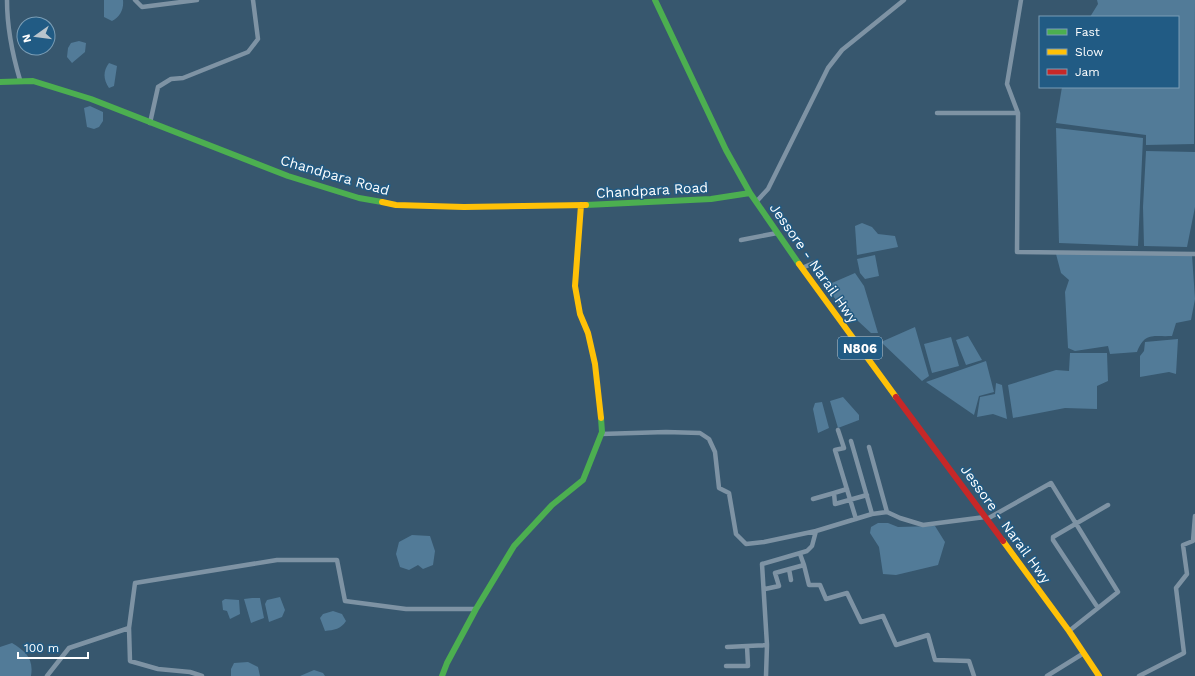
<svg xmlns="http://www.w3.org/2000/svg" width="1195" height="676" font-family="'Work Sans',sans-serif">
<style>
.water{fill:#527b98}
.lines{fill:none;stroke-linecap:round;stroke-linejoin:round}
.street{stroke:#7e93a4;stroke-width:4.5}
.fast{stroke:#4caf50;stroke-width:6}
.slow{stroke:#ffc107;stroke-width:6}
.jam{stroke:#c62828;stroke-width:6}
.labels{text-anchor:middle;stroke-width:3;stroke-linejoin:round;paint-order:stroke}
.shield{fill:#215b84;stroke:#bcceda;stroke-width:1}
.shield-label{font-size:13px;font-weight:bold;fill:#fff}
.street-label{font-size:14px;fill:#fff;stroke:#215b84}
</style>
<rect width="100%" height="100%" fill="#37576e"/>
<path class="water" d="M 104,0 L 123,0 C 124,9 120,17 112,21 L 104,17 Z
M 1097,0 L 1195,0 L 1194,144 L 1146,145 L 1146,135 L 1056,123 L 1062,87 L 1178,87 L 1178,17 L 1090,17 L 1098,4 Z
M 79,41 L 86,43 L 85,52 L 72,63 L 67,57 L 68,48 L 71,43 Z
M 109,63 L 117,66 L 114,86 L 109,88 C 103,79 103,71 109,63 Z
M 90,106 L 103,112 L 103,121 L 99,127 L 94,129 L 87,127 L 84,108 Z
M 1056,128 L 1143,138 L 1138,246 L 1059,243 Z
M 1146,151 L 1195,152 L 1195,207 L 1187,247 L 1144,246 L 1143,207 Z
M 862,223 L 872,227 L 878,234 L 895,236 L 898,247 L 857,255 L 855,226 Z
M 1056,254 L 1192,255 L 1195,299 L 1191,320 L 1176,323 L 1172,336 C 1152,337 1145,332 1137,352 L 1110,354 L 1108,346 L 1075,351 L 1068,348 L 1065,292 L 1069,280 L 1061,273 Z
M 875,255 L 879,276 L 865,279 L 860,273 L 857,259 Z
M 855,273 L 864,286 L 878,333 L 871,333 L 845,309 L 841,311 L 837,301 L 825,286 Z
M 915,327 L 929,376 L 922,381 L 881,342 Z
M 968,336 L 982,360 L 966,365 L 956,340 Z
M 951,337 L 959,366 L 932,373 L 924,344 Z
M 1178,339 L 1176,374 L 1169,372 L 1140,377 L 1140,356 L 1144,351 L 1145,342 Z
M 1070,353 L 1107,353 L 1108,381 L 1097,386 L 1097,409 L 1065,408 L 1013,418 L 1008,385 L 1056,370 L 1069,371 Z
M 986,361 L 994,392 L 979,396 L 974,415 L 926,382 Z
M 996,383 L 1002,385 L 1007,419 L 993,414 L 977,417 L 980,397 L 995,394 Z
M 843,397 L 859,415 L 859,420 L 838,428 L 830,401 Z
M 822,402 L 829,428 L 818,433 L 813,409 L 815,403 Z
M 878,523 L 888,523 L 898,527 L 935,526 L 945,542 L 938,565 L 896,575 L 883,574 L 879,547 L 870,533 L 871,527 Z
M 412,535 L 430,536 L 435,551 L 433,565 L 423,569 L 418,565 L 409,570 L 400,567 L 396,554 L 399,542 Z
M 280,597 L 285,610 L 282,617 L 269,622 L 265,604 L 267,600 Z
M 252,598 L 260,598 L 264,618 L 251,623 L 244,599 Z
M 225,599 L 239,600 L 240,614 L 230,619 L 227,611 L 223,610 L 222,601 Z
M 333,611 L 342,614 L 346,621 C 341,629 334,630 325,631 L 320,618 L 323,614 Z
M 12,643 C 25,651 34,658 31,676 L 0,676 L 0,647 Z
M 248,662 L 258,667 L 260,676 L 231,676 L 231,669 L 234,663 Z
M 314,670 L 323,673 L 325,676 L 300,676 Z"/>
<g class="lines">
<path class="street" d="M 7,0 C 7,28 12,53 20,80
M 135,0 L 142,7 L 197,0
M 1021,0 L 1007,84 L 1018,113 L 1017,252 L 1195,254
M 937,113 L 1018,113
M 150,123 L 158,87 L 171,79 L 183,78 L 248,52 L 258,39 L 253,0
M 756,202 L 768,189 L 828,68 L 842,50 L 904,0
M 741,240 L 777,233
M 802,268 L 816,262
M 838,430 L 844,448 L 835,450 L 856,519
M 601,434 L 666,432 L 700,433 L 709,439 L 715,452 L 719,488 L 729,493 L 736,534 L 746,544 L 764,542 L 816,531
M 851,441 L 872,514
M 869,447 L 887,512
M 834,493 L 847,489
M 813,499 L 834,493 L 835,504 L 867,495
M 987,519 L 1051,483 L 1118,592 L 1098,608
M 804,565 L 809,585 L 820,585 L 826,599 L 847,593 L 861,622 L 883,616 L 896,645 L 928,635 L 935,660 L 969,661 L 974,676
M 789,569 L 791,580
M 765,589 L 779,586 L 775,573 L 804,565 L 800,554
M 129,628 L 130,661 L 158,669 L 190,672 L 202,676
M 1069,631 L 1098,608 L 1053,540 L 1053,537 L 1108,505
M 727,647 L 747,646
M 726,666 L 748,666 L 747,646 L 767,645
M 47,676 L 69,648 L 129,628 L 135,583 L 277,560 L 337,560 L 345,601 L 406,609 L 476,609
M 766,676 L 767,645 L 762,564 L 807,551 L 812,546 L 816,531 L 872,514 L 887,512 L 900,518 L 923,525 L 985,517
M 1047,676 L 1084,653
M 1139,676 L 1184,653 L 1176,588 L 1187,574 L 1183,545 L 1193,541 L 1195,516"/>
<path class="fast" d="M 655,0 L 726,150 L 750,193 L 799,264
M 0,82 L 33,81 L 91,99 L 288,176 L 359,198 L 382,202
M 586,205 L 711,199 L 750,193
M 442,676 L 447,663 L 476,609 L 514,546 L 552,505 L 583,480 L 602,432 L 601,418"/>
<path class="slow" d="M 382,202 L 396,205 L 464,207 L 586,205
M 581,205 L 575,286 L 580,314 L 588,333 L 595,364 L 601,418
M 799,264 L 896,397
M 1003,541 L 1069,631 L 1099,676"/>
<path class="jam" d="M 896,397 L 1003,541"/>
</g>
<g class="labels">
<rect class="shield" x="838" y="337" width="44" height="22" rx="3"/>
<g class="shield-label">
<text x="860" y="353">N806</text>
</g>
<g class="street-label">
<text transform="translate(335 175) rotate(16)" y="5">Chandpara Road</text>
<text transform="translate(652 190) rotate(-3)" y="5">Chandpara Road</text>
<text transform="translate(814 263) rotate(55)" y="5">Jessore - Narail Hwy</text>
<text transform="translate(1006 524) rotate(54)" y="5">Jessore - Narail Hwy</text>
</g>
</g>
<rect x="1039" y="16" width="140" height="72" fill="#215b84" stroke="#7a9db5"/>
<rect x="1047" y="29" width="20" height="6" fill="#4caf50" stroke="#7a9db5"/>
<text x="1075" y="36" font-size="12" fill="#ffffff">Fast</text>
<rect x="1047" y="49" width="20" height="6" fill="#ffc107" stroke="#7a9db5"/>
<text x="1075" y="56" font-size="12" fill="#ffffff">Slow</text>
<rect x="1047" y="69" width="20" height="6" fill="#c62828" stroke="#7a9db5"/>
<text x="1075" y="76" font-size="12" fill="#ffffff">Jam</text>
<g transform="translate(36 36) rotate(256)"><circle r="19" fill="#215b84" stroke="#7a9db5"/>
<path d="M0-3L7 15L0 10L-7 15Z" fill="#b9c4cc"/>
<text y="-6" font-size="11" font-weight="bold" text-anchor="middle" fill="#ffffff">N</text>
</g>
<path d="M18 652v6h70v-6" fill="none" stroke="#ffffff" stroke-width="2"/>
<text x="24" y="652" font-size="12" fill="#ffffff" stroke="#215b84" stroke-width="3" paint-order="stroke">100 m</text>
</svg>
